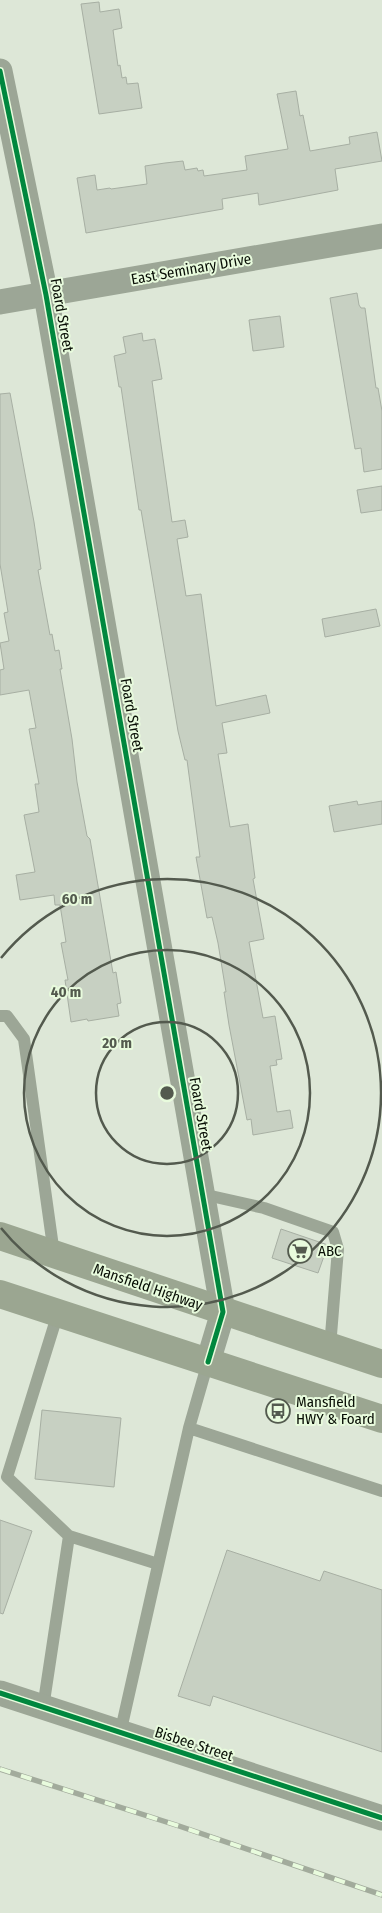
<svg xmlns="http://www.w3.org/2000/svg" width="382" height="1913" font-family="'Fira Sans Condensed',sans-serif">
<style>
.building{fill:#c7d0c2;stroke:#a7afa3}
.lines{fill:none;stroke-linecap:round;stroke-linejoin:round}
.service{stroke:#9ca696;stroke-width:12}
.minor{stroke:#9ca696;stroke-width:25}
.primary{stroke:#9ba691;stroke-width:28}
.rail-casing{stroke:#a2ab9c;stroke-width:5.5}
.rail{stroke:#e8fbdd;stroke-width:4;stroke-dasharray:11;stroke-linecap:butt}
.cycleway-casing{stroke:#e8fbdd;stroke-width:8}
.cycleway{stroke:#00873e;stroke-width:5}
.ring{fill:none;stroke:#535a4e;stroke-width:2.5}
.labels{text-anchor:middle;stroke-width:4;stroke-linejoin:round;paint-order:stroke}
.street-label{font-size:15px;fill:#080e05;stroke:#e8fbdd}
.poi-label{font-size:15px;fill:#080e05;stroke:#e8fbdd;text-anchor:start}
.centre{fill:#535a4e;stroke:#e8fbdd;stroke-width:2.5}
.ring-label{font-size:15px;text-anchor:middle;font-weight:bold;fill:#535a4e;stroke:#e8fbdd;stroke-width:4;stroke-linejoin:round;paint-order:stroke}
</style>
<rect width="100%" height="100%" fill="#dde7d7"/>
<path class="building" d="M 99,2 L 100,12 L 119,9 L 122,28 L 113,30 L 118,66 L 120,65 L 122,78 L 126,77 L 127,84 L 138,83 L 142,108 L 99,114 L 81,4 Z
M 296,91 L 300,116 L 303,115 L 310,151 L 350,144 L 349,137 L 377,132 L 382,161 L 335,169 L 338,190 L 259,205 L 258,193 L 222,199 L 223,209 L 86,233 L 77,178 L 95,175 L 97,190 L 110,188 L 111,189 L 147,184 L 145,166 L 165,163 L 183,161 L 185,170 L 197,168 L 198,171 L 203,170 L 204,176 L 247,170 L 245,156 L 288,149 L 277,94 Z
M 357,293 L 359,305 L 361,308 L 365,308 L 376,388 L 378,388 L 382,411 L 382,469 L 364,472 L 361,448 L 355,449 L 330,298 Z
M 280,316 L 284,347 L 253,351 L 249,320 Z
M 142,333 L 143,341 L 155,339 L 162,379 L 152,381 L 172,522 L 185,520 L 188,537 L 177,539 L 186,596 L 201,594 L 216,706 L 266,695 L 270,713 L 222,723 L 227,753 L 218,754 L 230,827 L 248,824 L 255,878 L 253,879 L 264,939 L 249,942 L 263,1018 L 275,1016 L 282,1059 L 276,1060 L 277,1065 L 270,1066 L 277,1112 L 290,1110 L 293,1128 L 253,1135 L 251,1119 L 247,1120 L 229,1025 L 224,992 L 226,992 L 218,943 L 212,917 L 207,918 L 196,857 L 200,857 L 187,760 L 185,760 L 178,731 L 141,510 L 139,510 L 121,387 L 119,387 L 114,356 L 126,353 L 123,337 Z
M 10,393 L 34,522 L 41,569 L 38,570 L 50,635 L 52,634 L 55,651 L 59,650 L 62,669 L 60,669 L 72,739 L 77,782 L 87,836 L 90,839 L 113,973 L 116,972 L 121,1003 L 117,1004 L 119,1016 L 88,1021 L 87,1019 L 71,1022 L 65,980 L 68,980 L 61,943 L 66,942 L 60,905 L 55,905 L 54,895 L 20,900 L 16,875 L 35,872 L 24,815 L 39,812 L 35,784 L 39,784 L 29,729 L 36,728 L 29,690 L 0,695 L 0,670 L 4,669 L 0,643 L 9,641 L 4,613 L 8,612 L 0,564 L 0,394 Z
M 382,486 L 382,510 L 361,513 L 357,490 Z
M 376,609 L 380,626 L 325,637 L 322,619 Z
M 357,801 L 358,805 L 382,801 L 382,824 L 334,832 L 329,806 Z
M 281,1229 L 328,1245 L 318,1273 L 272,1258 Z
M 42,1410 L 121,1418 L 114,1487 L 35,1479 Z
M 0,1520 L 32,1531 L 3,1614 L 0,1613 Z
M 227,1550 L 320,1581 L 324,1571 L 382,1590 L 382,1752 L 213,1696 L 210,1706 L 178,1696 Z"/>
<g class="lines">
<path class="service" d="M 0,1016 L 7,1016 L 24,1039 L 54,1254
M 202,1194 L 264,1208 L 333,1232 L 338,1249 L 330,1347
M 58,1313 L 7,1477 L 69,1536
M 208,1362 L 189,1428 L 382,1491
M 43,1708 L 69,1536 L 158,1564
M 120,1734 L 189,1428"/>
<path class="minor" d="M 0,71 L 46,295 L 223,1312 L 208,1362
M 0,302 L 382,236
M 0,1693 L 382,1818"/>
<path class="primary" d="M 0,1236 L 382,1364
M 0,1294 L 382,1419"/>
<g class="rail-casing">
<path id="rail" d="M 0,1769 L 179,1826 L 382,1895"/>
</g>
<use href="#rail" class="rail"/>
<g class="cycleway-casing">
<path id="cycleway" d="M 0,71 L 46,295 L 223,1312 L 208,1362
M 0,1693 L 382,1818"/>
</g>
<use href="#cycleway" class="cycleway"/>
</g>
<g class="ring">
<circle cx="167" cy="1093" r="71"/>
<circle cx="167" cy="1093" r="143"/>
<path d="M1 958A214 214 0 1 1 1 1228"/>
</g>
<defs>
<g id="supermarket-ring" transform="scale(1.25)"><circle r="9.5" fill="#e8fbdd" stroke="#535a4e" stroke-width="1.5"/><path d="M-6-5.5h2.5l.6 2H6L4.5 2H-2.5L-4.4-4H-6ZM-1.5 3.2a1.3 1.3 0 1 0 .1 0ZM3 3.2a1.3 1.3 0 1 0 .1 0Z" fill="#535a4e"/></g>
<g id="bus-ring" transform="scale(1.25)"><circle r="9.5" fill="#e8fbdd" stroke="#535a4e" stroke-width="1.5"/><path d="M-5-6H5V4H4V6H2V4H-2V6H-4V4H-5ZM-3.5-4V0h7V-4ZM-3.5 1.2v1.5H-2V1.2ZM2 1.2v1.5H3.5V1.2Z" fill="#535a4e"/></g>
</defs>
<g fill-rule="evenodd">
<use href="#supermarket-ring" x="300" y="1251"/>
<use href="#bus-ring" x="278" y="1411"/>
</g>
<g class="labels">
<g class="street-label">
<text transform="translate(191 269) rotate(-10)" y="5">East Seminary Drive</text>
<text transform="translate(62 315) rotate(80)" y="5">Foard Street</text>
<text transform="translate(132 715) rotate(80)" y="5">Foard Street</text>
<text transform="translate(201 1114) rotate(80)" y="5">Foard Street</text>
<text transform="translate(148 1287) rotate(19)" y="5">Mansfield Highway</text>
<text transform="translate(194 1744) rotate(18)" y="5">Bisbee Street</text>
</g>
<g class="poi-label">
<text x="318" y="1256">ABC</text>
<text x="296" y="1407">Mansfield<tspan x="296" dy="17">HWY &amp; Foard</tspan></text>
</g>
</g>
<circle cx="167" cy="1093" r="8" class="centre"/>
<g class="ring-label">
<text x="77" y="904">60 m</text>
<text x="66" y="997">40 m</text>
<text x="117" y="1048">20 m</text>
</g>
</svg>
